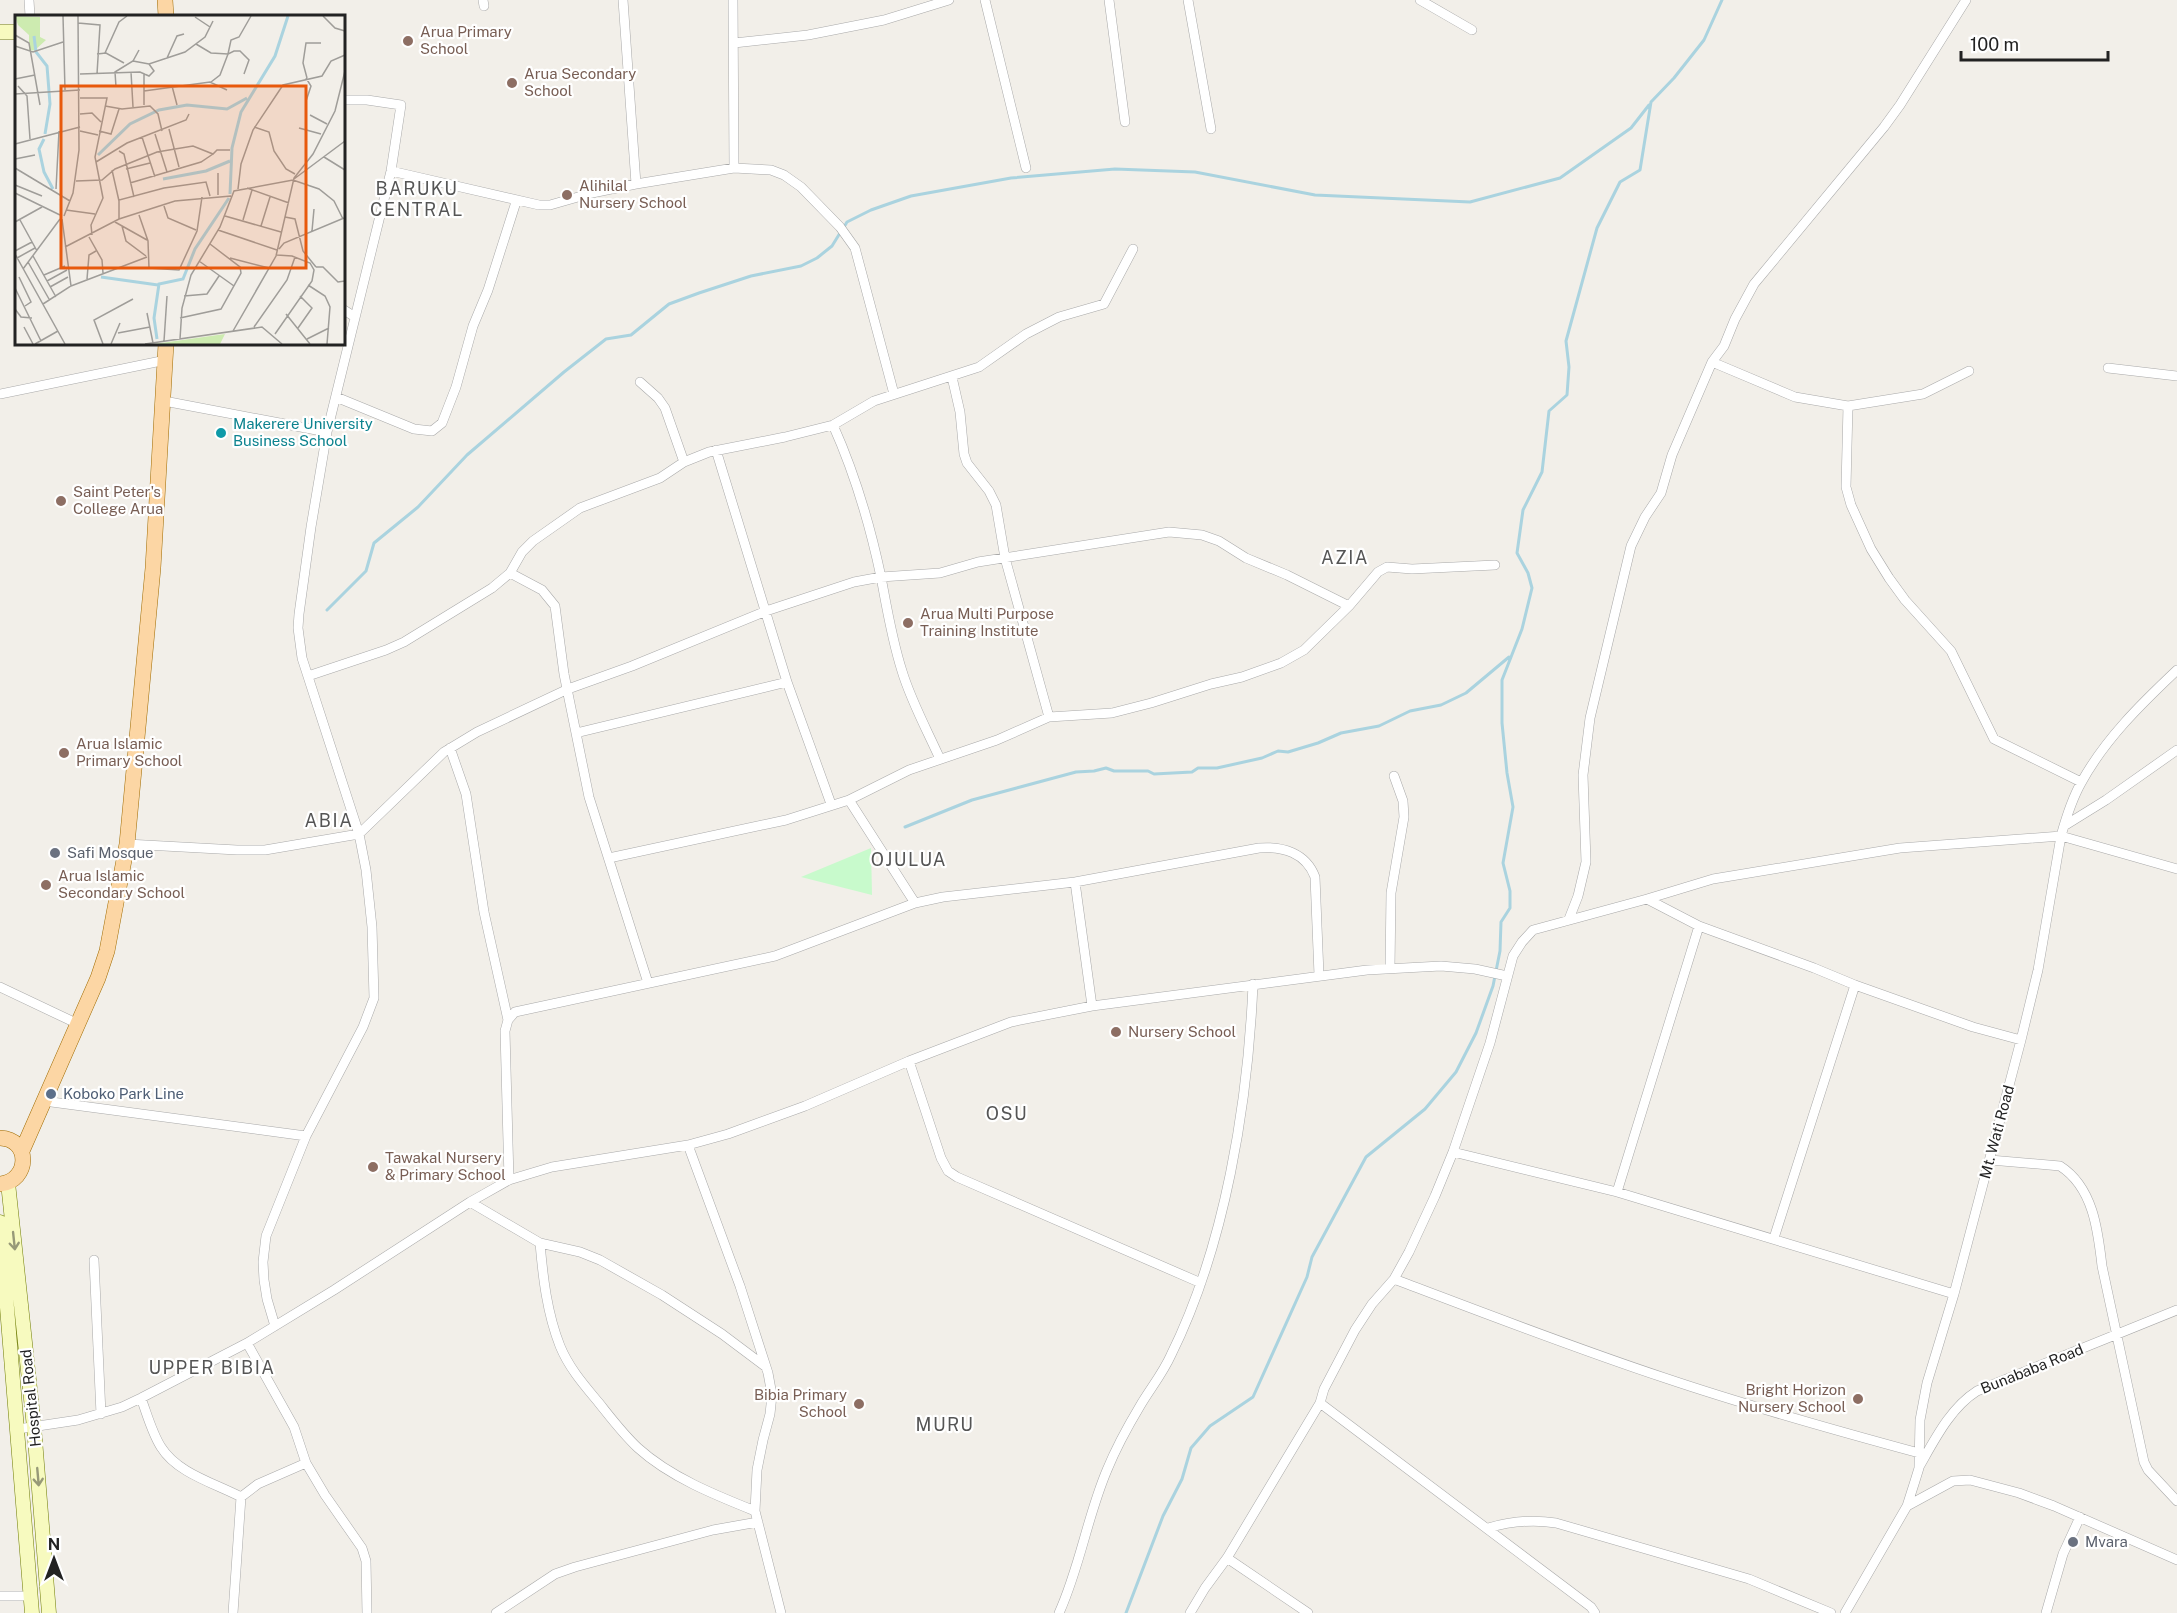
<svg xmlns="http://www.w3.org/2000/svg" width="2177" height="1613" font-family="'Public Sans',sans-serif">
<style>
.park{fill:#c8facc}
.lines{fill:none;stroke-linecap:round;stroke-linejoin:round}
.stream{stroke:#aad3df;stroke-width:3}
.street-casing{stroke:#a9a9a9;stroke-width:10}
.secondary-casing{stroke:#707d05;stroke-width:15}
.primary-casing{stroke:#a06b00;stroke-width:16}
.street{stroke:#fff;stroke-width:9}
.secondary{stroke:#f7fabf;stroke-width:14}
.primary{stroke:#fcd6a4;stroke-width:15}
.oneway{stroke:#979978}
.education-dot{fill:#8d6e63;stroke:#fff;stroke-width:2}
.culture-dot{fill:#0f9aa8;stroke:#fff;stroke-width:2}
.worship-dot{fill:#6b7280;stroke:#fff;stroke-width:2}
.service-dot{fill:#5c6f8a;stroke:#fff;stroke-width:2}
.labels{text-anchor:middle;stroke-width:4.5;stroke-linejoin:round;paint-order:stroke}
.education-label{font-size:15px;fill:#785e54;stroke:#fff;text-anchor:start}
.culture-label{font-size:15px;fill:#0d838f;stroke:#fff;text-anchor:start}
.worship-label{font-size:15px;fill:#5b616d;stroke:#fff;text-anchor:start}
.service-label{font-size:15px;fill:#4e5e75;stroke:#fff;text-anchor:start}
.street-label{font-size:15px;fill:#222;stroke:#fff}
.quarter-label{font-size:18px;letter-spacing:1.5px;fill:#555;stroke:#fff}
.inset-river{fill:none;stroke:#aad3df;stroke-width:3}
.inset-road{fill:none;stroke:#9f9d99;stroke-width:1.5}
.view{fill:#e8590c;fill-opacity:0.15;stroke:#e8590c;stroke-width:3}
.inset-edge{fill:none;stroke:#222;stroke-width:3}
</style>
<rect width="100%" height="100%" fill="#f2efe9"/>
<path class="park" d="M 871,848 L 872,895 L 801,877 Z"/>
<g class="lines">
<path class="stream" d="M 844,227 L 847,222 L 871,210 L 911,196 L 1011,178 L 1115,169 L 1195,172 L 1315,195 L 1470,202 L 1560,178 L 1631,128 L 1649,105
M 327,610 L 366,571 L 374,543 L 418,507 L 467,455 L 564,372 L 606,339 L 631,335 L 669,304 L 699,293 L 751,276 L 801,266 L 817,258 L 832,246 L 840,233
M 905,827 L 972,800 L 1076,772 L 1094,771 L 1106,768 L 1114,771 L 1148,771 L 1154,774 L 1192,772 L 1198,768 L 1217,768 L 1262,758 L 1278,751 L 1288,752 L 1318,743 L 1341,733 L 1379,726 L 1410,711 L 1441,705 L 1466,693 L 1509,657
M 1126,1613 L 1163,1516 L 1182,1479 L 1191,1448 L 1210,1426 L 1253,1397 L 1307,1277 L 1312,1257 L 1366,1157 L 1425,1109 L 1456,1072 L 1476,1033 L 1493,986 L 1500,951 L 1501,922 L 1510,908 L 1510,891 L 1503,863 L 1513,807 L 1507,773 L 1502,723 L 1502,680 L 1522,629 L 1532,588 L 1528,573 L 1517,553 L 1523,510 L 1542,472 L 1549,411 L 1567,395 L 1569,367 L 1566,341 L 1597,228 L 1620,182 L 1640,170 L 1651,102 L 1674,78 L 1704,40 L 1722,0"/>
<g class="street-casing">
<path id="street" d="M 29,0 L 30,16
M 483,0 L 484,6
M 623,0 L 636,184
M 733,0 L 734,168
M 985,0 L 1026,168
M 1109,0 L 1125,122
M 1188,0 L 1211,129
M 1420,0 L 1472,30
M 734,43 L 808,35 L 884,20 L 949,0
M 391,171 L 539,205 L 550,205 L 592,193 L 636,184 L 734,168 L 771,170 L 784,175 L 801,187 L 840,227 L 855,248 L 894,394
M 344,310 L 355,317
M 1712,362 L 1795,397 L 1848,406 L 1846,487 L 1851,505 L 1871,549 L 1889,578 L 1905,600 L 1951,651 L 1994,739 L 2081,782
M 2108,368 L 2177,376
M 952,377 L 960,412 L 964,454 L 967,463 L 989,491 L 996,505 L 1005,558 L 1049,717
M 640,382 L 658,398 L 665,408 L 684,462
M 0,394 L 166,360
M 336,397 L 414,429 L 432,431 L 442,423 L 456,387 L 473,326 L 488,290 L 516,202
M 164,401 L 327,432
M 1848,406 L 1923,394 L 1969,371
M 833,425 C 855,474 870,525 881,577 C 887,609 892,640 902,671 C 911,701 927,730 940,759
M 716,450 L 787,682 L 831,804
M 510,573 L 542,590 L 555,606 L 564,674 L 589,797 L 648,983
M 308,676 L 386,650 L 404,642 L 492,588 L 510,573 L 522,552 L 533,541 L 580,508 L 660,478 L 684,462 L 709,452 L 785,437 L 833,425 L 874,401 L 979,367 L 1026,334 L 1059,317 L 1104,304 L 1133,249
M 576,733 L 787,682
M 450,748 L 466,794 L 484,912 L 508,1020
M 849,800 L 915,903
M 2064,826 L 2106,800 L 2177,750
M 127,844 L 237,850 L 265,850 L 359,834 L 444,752 L 477,732 L 568,689 L 632,666 L 766,611 L 854,582 L 881,577 L 940,573 L 978,562 L 1169,532 L 1202,535 L 1219,541 L 1246,558 L 1287,575 L 1349,606 L 1378,572 L 1387,567 L 1412,569 L 1495,565
M 609,858 L 786,820 L 849,800 L 909,770 L 997,740 L 1049,717 L 1112,713 L 1151,703 L 1211,684 L 1242,677 L 1281,663 L 1304,650 L 1349,606
M 1075,882 L 1092,1006
M 1647,899 L 1699,926 L 1814,968 L 1855,985 L 1973,1027 L 2021,1040
M 1569,919 L 1578,896 L 1586,862 L 1583,775 L 1590,718 L 1631,546 L 1645,517 L 1661,493 L 1672,455 L 1712,362 L 1724,346 L 1735,319 L 1754,284 L 1884,127 L 1900,105 L 1966,0
M 1390,968 L 1391,893 L 1404,817 L 1403,801 L 1394,776
M 0,987 L 78,1024
M 909,1061 L 941,1158 L 948,1171 L 957,1177 L 1201,1283
M 44,1101 L 306,1136
M 688,1145 L 740,1286 L 768,1373 L 772,1395 L 770,1414 L 763,1440 L 757,1470 L 755,1511 L 781,1613
M 1453,1152 L 1617,1192 L 1954,1294
M 1990,1160 L 2060,1166 C 2093,1187 2098,1230 2102,1266 L 2144,1462 L 2148,1470 L 2177,1501
M 509,1180 L 505,1031 L 508,1020 L 515,1012 L 775,956 L 915,903 L 943,897 L 1075,882 L 1259,848 C 1283,846 1306,853 1315,877 L 1319,975
M 1617,1192 L 1699,926
M 470,1202 L 540,1243 L 580,1252 L 600,1260 L 662,1295 L 722,1334 L 766,1367
M 1774,1238 L 1855,985
M 540,1243 C 543,1278 547,1313 560,1346 C 569,1368 584,1385 599,1403 C 611,1418 623,1434 638,1448 C 670,1477 715,1495 755,1511
M 94,1260 L 101,1414
M 1394,1279 C 1484,1313 1574,1348 1665,1378 C 1748,1406 1834,1430 1919,1453
M 275,1326 L 267,1299 L 264,1280 L 263,1262 L 266,1236 L 306,1136 L 363,1027 L 374,998 L 372,927 L 366,870 L 359,834 L 302,658 L 298,628 L 299,614 L 311,527 L 327,432 L 391,171 L 401,105 L 367,100 L 344,100
M 247,1343 L 294,1427 L 306,1463 L 325,1495 L 362,1548 L 366,1561 L 367,1613
M 141,1398 C 147,1414 152,1433 161,1447 C 177,1473 214,1483 241,1497
M 1320,1403 L 1591,1607 L 1595,1613
M 18,1429 L 78,1420 L 122,1407 L 141,1398 L 247,1343 L 334,1290 L 470,1202 L 509,1180 L 552,1167 L 688,1145 L 728,1134 L 805,1106 L 909,1061 L 1011,1022 L 1092,1006 L 1367,970 L 1441,966 L 1475,969 L 1507,976
M 1919,1467 C 1934,1441 1950,1408 1977,1391 L 2177,1310
M 1907,1506 L 1953,1481 L 1970,1480 L 2019,1493 L 2054,1506 L 2177,1560
M 1488,1528 C 1512,1521 1532,1519 1556,1523 L 1749,1579 L 1831,1613
M 1227,1558 L 1308,1613
M 0,1596 L 30,1596
M 233,1613 L 241,1497 L 258,1484 L 306,1463
M 496,1613 L 555,1574 L 575,1567 L 713,1530 L 758,1522
M 1059,1613 C 1080,1567 1087,1517 1107,1470 C 1116,1448 1128,1426 1140,1406 C 1150,1389 1163,1373 1171,1355 C 1225,1246 1248,1104 1253,984
M 1190,1613 L 1205,1588 L 1227,1558 L 1320,1403 L 1324,1389 L 1355,1330 L 1372,1304 L 1394,1279 L 1409,1252 L 1435,1196 L 1453,1152 L 1490,1043 L 1513,956 L 1522,942 L 1533,930 L 1647,899 L 1713,879 L 1900,848 L 2061,836 L 2177,869
M 1845,1613 L 1907,1506 L 1915,1481 L 1919,1468 L 1920,1420 L 1927,1383 L 1954,1294 L 2021,1040 L 2038,970 L 2061,836 C 2066,818 2072,799 2081,783 C 2105,739 2141,704 2177,670
M 2046,1613 L 2063,1554 L 2080,1517"/>
</g>
<g class="secondary-casing">
<path id="secondary" d="M 0,32 L 16,32
M 8,1183 L 34,1427 L 49,1613
M 0,1222 L 32,1613"/>
</g>
<g class="primary-casing">
<path id="primary" d="M 165,0 L 166,16
M 0,1138 C 31,1139 30,1181 0,1184
M 22,1151 L 98,978 L 107,951 L 127,844 L 153,568 L 166,344"/>
</g>
<use href="#street" class="street"/>
<use href="#secondary" class="secondary"/>
<use href="#primary" class="primary"/>
</g>
<defs><path id="oneway-shaft" d="M-6 0H5M1.5-3L5.5 0L1.5 3" fill="none" stroke-width="1.6" stroke-linecap="round" stroke-linejoin="round" transform="scale(1.5)"/></defs>
<g class="oneway">
<use href="#oneway-shaft" transform="translate(14 1241) rotate(84)"/>
<use href="#oneway-shaft" transform="translate(38 1477) rotate(85)"/>
</g>
<g class="education-dot">
<circle cx="408" cy="41" r="6"/>
<circle cx="512" cy="83" r="6"/>
<circle cx="567" cy="195" r="6"/>
<circle cx="61" cy="501" r="6"/>
<circle cx="908" cy="623" r="6"/>
<circle cx="64" cy="753" r="6"/>
<circle cx="46" cy="885" r="6"/>
<circle cx="1116" cy="1032" r="6"/>
<circle cx="373" cy="1167" r="6"/>
<circle cx="1858" cy="1399" r="6"/>
<circle cx="859" cy="1404" r="6"/>
</g>
<circle class="culture-dot" cx="221" cy="433" r="6"/>
<g class="worship-dot">
<circle cx="55" cy="853" r="6"/>
<circle cx="2073" cy="1542" r="6"/>
</g>
<circle class="service-dot" cx="51" cy="1094" r="6"/>
<g class="labels">
<g class="education-label">
<text x="420" y="37">Arua Primary<tspan x="420" dy="17">School</tspan></text>
<text x="524" y="79">Arua Secondary<tspan x="524" dy="17">School</tspan></text>
<text x="579" y="191">Alihilal<tspan x="579" dy="17">Nursery School</tspan></text>
<text x="73" y="497">Saint Peter's<tspan x="73" dy="17">College Arua</tspan></text>
<text x="920" y="619">Arua Multi Purpose<tspan x="920" dy="17">Training Institute</tspan></text>
<text x="76" y="749">Arua Islamic<tspan x="76" dy="17">Primary School</tspan></text>
<text x="58" y="881">Arua Islamic<tspan x="58" dy="17">Secondary School</tspan></text>
<text x="1128" y="1037">Nursery School</text>
<text x="385" y="1163">Tawakal Nursery<tspan x="385" dy="17">&amp; Primary School</tspan></text>
<text x="1846" y="1395" text-anchor="end">Bright Horizon<tspan x="1846" dy="17">Nursery School</tspan></text>
<text x="847" y="1400" text-anchor="end">Bibia Primary<tspan x="847" dy="17">School</tspan></text>
</g>
<g class="culture-label">
<text x="233" y="429">Makerere University<tspan x="233" dy="17">Business School</tspan></text>
</g>
<g class="worship-label">
<text x="67" y="858">Safi Mosque</text>
<text x="2085" y="1547">Mvara</text>
</g>
<g class="service-label">
<text x="63" y="1099">Koboko Park Line</text>
</g>
<g class="street-label">
<text transform="translate(1997 1132) rotate(-75)" y="5">Mt. Wati Road</text>
<text transform="translate(2032 1369) rotate(-22)" y="5">Bunababa Road</text>
<text transform="translate(31 1398) rotate(-96)" y="5">Hospital Road</text>
</g>
<g class="quarter-label">
<text x="417" y="195">BARUKU<tspan x="417" dy="21">CENTRAL</tspan></text>
<text x="1345" y="564">AZIA</text>
<text x="329" y="827">ABIA</text>
<text x="909" y="866">OJULUA</text>
<text x="1007" y="1120">OSU</text>
<text x="212" y="1374">UPPER BIBIA</text>
<text x="945" y="1431">MURU</text>
</g>
</g>
<g transform="translate(15 15)">
<rect width="330" height="330" fill="#f2efe9"/>
<path d="M 0,1 L 25,2 L 25,22 L 31,25 L 20,35 L 14,36 L 14,20 L 3,10 ZM 210,319 L 205,329 L 139,329 Z" fill="#cdebb0"/>
<path class="inset-river" d="M 19,21 L 21,37 L 32,51 L 35,89 L 30,119M 29,124 L 24,134 L 29,157 L 38,174M 83,140 L 115,109 L 144,95 L 172,90 L 212,94 L 232,83M 148,164 L 191,156 L 215,146M 215,179 L 217,133 L 226,97 L 260,41 L 273,1M 86,262 L 143,270M 142,324 L 139,303 L 144,269 L 168,264 L 180,234 L 214,183"/>
<path class="inset-road" d="M 48,1 L 50,75M 308,1 L 320,13 L 330,16M 180,2 L 195,12M 63,8 L 85,10 L 82,59M 0,20 L 14,28 L 25,90M 181,29 L 196,38 L 213,39 L 216,25 L 224,22 L 236,1M 0,31 L 18,37 L 48,27M 90,38 L 104,7 L 112,1M 82,39 L 91,38 L 109,48M 152,43 L 162,21 L 169,19M 118,46 L 134,49 L 170,37 L 190,22 L 198,6M 116,57 L 118,92M 129,58 L 129,90M 65,59 L 125,57 L 134,61 L 139,56 L 134,49M 291,63 L 296,71 L 291,86M 292,63 L 288,48 L 291,28 L 306,28M 0,64 L 20,60M 196,67 L 205,60 L 213,39 L 219,36 L 225,36 L 234,45 L 229,59M 3,71 L 12,81 L 15,124M 157,71 L 162,90M 101,72 L 100,57 L 118,46 L 124,35M 129,76 L 195,67 L 212,75M 0,79 L 65,75M 0,82 L 0,101M 65,83 L 92,83 L 80,142 L 88,183 L 76,210 L 77,220M 90,91 L 107,94 L 135,91 L 143,99 L 147,116M 65,99 L 77,98 L 86,107M 295,100 L 312,109M 239,112 L 254,117 L 259,136 L 271,154 L 280,159M 284,113 L 306,119M 154,114 L 164,152M 65,116 L 83,120M 84,116 L 96,119 L 104,94M 140,119 L 152,157M 127,122 L 140,162M 0,129 L 65,112M 104,136 L 109,139 L 119,182M 309,142 L 330,155M 0,144 L 20,140M 81,147 L 112,128 L 171,105 L 174,99M 0,153 L 55,186M 111,154 L 135,148M 97,155 L 104,186M 279,164 L 330,126M 61,166 L 87,165 L 100,154 L 142,137 L 178,131 L 198,139 L 202,135 L 215,135M 115,168 L 186,147 L 198,139M 0,170 L 27,181M 232,173 L 274,188M 41,174 L 44,116M 223,174 L 226,149 L 238,115 L 268,70 L 307,61 L 316,46 L 330,40M 0,178 L 45,200M 203,180 L 203,158M 149,191 L 153,203 L 181,215M 51,195 L 80,199M 124,200 L 133,226 L 134,253 L 164,255 L 182,216 L 187,182M 49,201 L 58,178 L 64,135 L 63,1M 210,201 L 266,217M 270,202 L 280,204 L 288,236 L 301,252M 104,204 L 104,185 L 149,173 L 191,167 L 195,181M 5,205 L 22,236M 228,205 L 237,175M 0,207 L 27,192M 100,207 L 132,225M 107,211 L 111,226 L 131,241M 246,211 L 255,182M 203,215 L 262,235M 297,216 L 299,194M 74,222 L 87,245 L 88,258M 50,232 L 104,204 L 160,186 L 216,181M 264,234 L 269,228 L 329,203M 0,236 L 17,227M 0,239 L 50,329M 18,241 L 41,282M 2,243 L 20,233M 215,243 L 254,253M 184,246 L 219,271M 13,247 L 34,284M 301,252 L 308,252 L 323,267 L 330,266M 8,254 L 45,204M 29,260 L 50,251M 4,262 L 16,287 L 10,291M 72,264 L 74,240 L 81,236M 32,266 L 52,255M 293,270 L 310,281 L 315,292 L 312,329M 56,271 L 132,242M 35,272 L 53,262M 0,273 L 26,326M 169,281 L 192,279 L 204,261M 28,289 L 56,271 L 47,204M 0,294 L 6,302 L 17,303M 132,298 L 138,328M 271,299 L 295,329M 165,303 L 206,294 L 226,258 L 225,252 L 195,229M 9,312 L 18,329M 239,312 L 272,265 L 280,242M 283,313 L 297,293 L 285,281M 218,316 L 261,241 L 279,163 L 298,139 L 320,96 L 330,56M 103,318 L 135,312M 260,319 L 297,266 L 299,255 L 295,248 L 277,241 L 262,240M 165,324 L 167,293 L 176,260 L 205,212 L 219,176 L 278,165 L 304,174 L 319,186 L 328,204M 292,324 L 314,313M 149,326 L 152,281M 20,329 L 43,316M 88,329 L 79,305 L 118,284M 96,329 L 105,308M 130,329 L 247,312 L 267,329"/>
<path class="view" d="M 46,71 L 291,71 L 291,253 L 46,253 Z"/>
<rect width="330" height="330" class="inset-edge"/>
</g>
<g transform="translate(54 1559)" stroke="#ffffff" stroke-width="4.5" paint-order="stroke">
<path d="M0-4.5L10 22L0 15L-10 22Z" fill="#222222"/>
<text y="-9" font-size="16" font-weight="bold" text-anchor="middle" fill="#222222">N</text>
</g>
<path d="M1961 51v9h147v-9" fill="none" stroke="#222222" stroke-width="3"/>
<text x="1970" y="51" font-size="18" fill="#222222" stroke="#ffffff" stroke-width="4.5" paint-order="stroke">100 m</text>
</svg>
